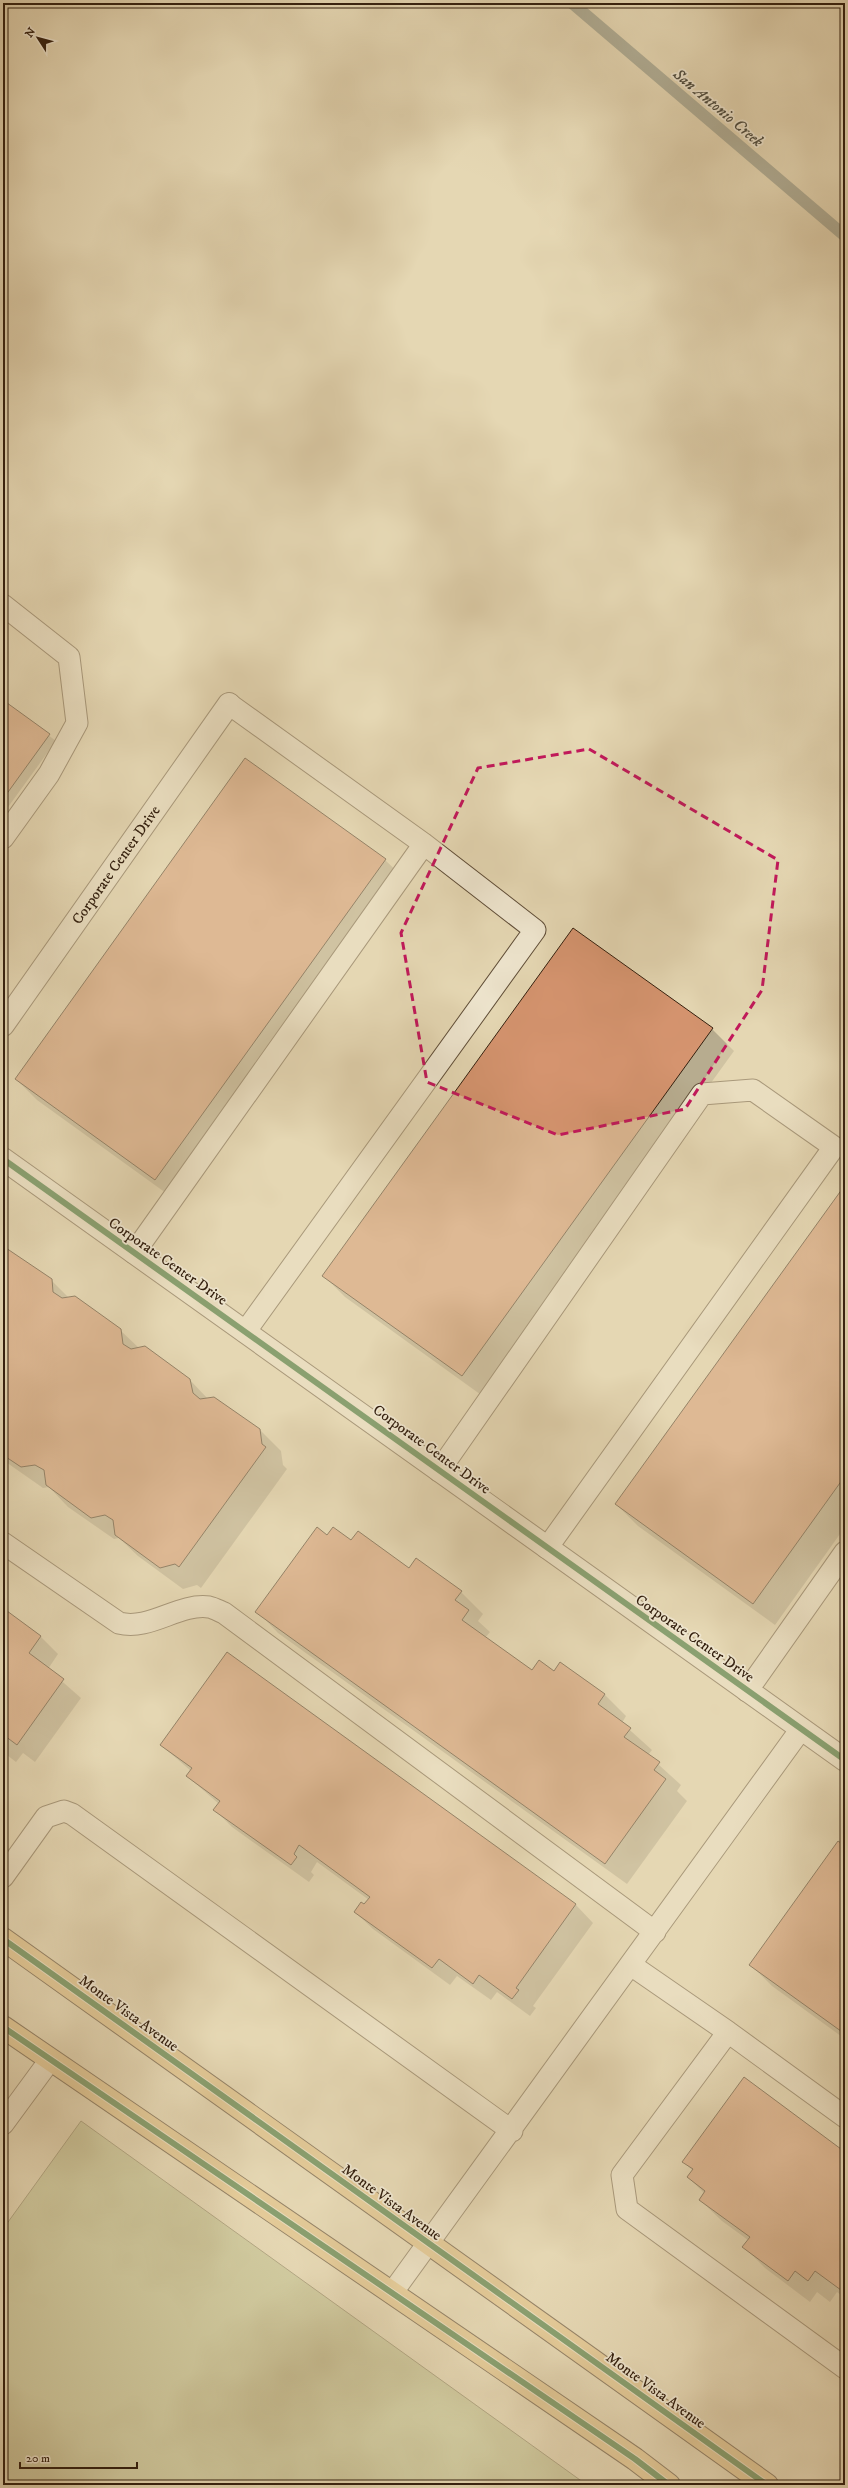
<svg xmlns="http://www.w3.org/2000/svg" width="848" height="2488" font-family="'IM FELL DW Pica',serif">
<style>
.green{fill:#b8bd8a;stroke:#766e4c}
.shadow{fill:#0003}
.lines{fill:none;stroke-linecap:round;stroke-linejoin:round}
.stream{stroke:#6f7b71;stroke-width:12}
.building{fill:#d5946f;stroke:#34200f}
.lane-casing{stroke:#604e38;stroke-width:23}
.street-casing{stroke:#604e38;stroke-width:24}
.primary-casing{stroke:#34200f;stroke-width:24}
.lane{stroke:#eee5ce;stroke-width:21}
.street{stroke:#eee5ce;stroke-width:22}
.primary{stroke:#e2bc7a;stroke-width:22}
.cycleway-casing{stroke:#eee5ce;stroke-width:8}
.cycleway{stroke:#1b5e20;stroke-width:6}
.marked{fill:none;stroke:#c2185b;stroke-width:3;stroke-dasharray:8 5;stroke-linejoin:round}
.labels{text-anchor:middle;stroke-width:3.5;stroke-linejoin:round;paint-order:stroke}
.street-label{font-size:15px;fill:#34200f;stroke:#eee5ce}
.water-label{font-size:16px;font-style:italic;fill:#514e40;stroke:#eee5ce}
</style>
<rect width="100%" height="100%" fill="#e5d7b3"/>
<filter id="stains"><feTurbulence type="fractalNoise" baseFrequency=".005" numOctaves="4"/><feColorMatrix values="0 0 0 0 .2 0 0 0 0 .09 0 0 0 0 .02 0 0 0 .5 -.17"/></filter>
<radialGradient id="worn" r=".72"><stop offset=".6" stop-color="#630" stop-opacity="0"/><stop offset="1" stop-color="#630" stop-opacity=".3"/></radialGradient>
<path class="green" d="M 81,2121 L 587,2485 L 3,2485 L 3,2229 Z"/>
<path class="shadow" d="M 3,701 L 56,741 L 3,814 Z
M 385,860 L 407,881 L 177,1201 L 37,1100 L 16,1079 Z
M 712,1029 L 734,1051 L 484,1397 L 345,1297 L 324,1276 Z
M 845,1187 L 845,1527 L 775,1625 L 638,1526 L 616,1504 Z
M 3,1247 L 51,1280 L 69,1298 L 120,1330 L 139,1348 L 190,1380 L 208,1399 L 259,1429 L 281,1451 L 283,1465 L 287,1469 L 201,1588 L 197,1585 L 183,1589 L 138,1556 L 119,1538 L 114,1539 L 68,1507 L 49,1487 L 43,1488 L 3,1460 Z
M 327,1536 L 352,1542 L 409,1569 L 416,1559 L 461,1592 L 483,1614 L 478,1621 L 490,1632 L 485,1638 L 532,1672 L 554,1673 L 561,1663 L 605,1695 L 626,1716 L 622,1723 L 652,1750 L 648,1755 L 681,1785 L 677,1791 L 687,1801 L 627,1884 L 278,1633 L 257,1611 Z
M 3,1609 L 41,1637 L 58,1654 L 48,1669 L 81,1698 L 35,1762 L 23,1753 L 16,1762 L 3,1752 Z
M 227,1653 L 576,1905 L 593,1923 L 533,2006 L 536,2008 L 530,2016 L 497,1992 L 491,2000 L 457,1976 L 450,1985 L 373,1929 L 355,1912 L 369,1900 L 317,1862 L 311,1872 L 314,1875 L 309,1882 L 232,1827 L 215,1810 L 219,1804 L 187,1776 L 191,1771 L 161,1745 Z
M 845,1847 L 845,2039 L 772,1986 L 751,1965 Z
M 845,2153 L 845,2298 L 837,2292 L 830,2302 L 817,2292 L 810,2302 L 765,2268 L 744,2247 L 748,2240 L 722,2221 L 700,2200 L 705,2194 L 688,2177 L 693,2171 L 683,2161 Z"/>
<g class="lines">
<path class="stream" d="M 572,3 L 845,236"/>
</g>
<path class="building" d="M 3,700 L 50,734 L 3,799 Z
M 245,758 L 386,859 L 155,1180 L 15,1079 Z
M 573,928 L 713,1028 L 462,1376 L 322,1276 Z
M 845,1185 L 845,1476 L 753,1604 L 615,1504 Z
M 3,1246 L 52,1279 L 53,1292 L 62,1298 L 75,1296 L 121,1329 L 123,1344 L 131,1349 L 145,1346 L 190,1379 L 193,1393 L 200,1399 L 214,1397 L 260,1429 L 262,1444 L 266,1447 L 179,1567 L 175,1564 L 160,1568 L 115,1535 L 113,1520 L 105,1515 L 91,1518 L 46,1485 L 44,1470 L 35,1465 L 21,1467 L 3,1455 Z
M 317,1527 L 327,1535 L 333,1527 L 351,1540 L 358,1531 L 409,1568 L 416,1558 L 462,1591 L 455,1600 L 469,1610 L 462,1620 L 532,1670 L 539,1660 L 554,1671 L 560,1662 L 605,1694 L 598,1704 L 631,1728 L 624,1737 L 660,1762 L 654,1770 L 666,1779 L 605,1864 L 255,1612 Z
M 3,1608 L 41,1636 L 29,1653 L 64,1679 L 17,1745 L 5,1736 L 3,1739 Z
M 227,1652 L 576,1904 L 516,1988 L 519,1990 L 512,1999 L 479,1975 L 473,1984 L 439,1959 L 432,1968 L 354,1912 L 361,1902 L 364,1904 L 370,1897 L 299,1845 L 294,1854 L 297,1857 L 291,1865 L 213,1810 L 220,1801 L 186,1776 L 192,1768 L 160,1745 Z
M 838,1841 L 845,1846 L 845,2034 L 749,1965 Z
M 744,2077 L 845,2152 L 845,2293 L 815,2271 L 808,2281 L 795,2271 L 788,2281 L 742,2247 L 750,2237 L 699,2200 L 705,2191 L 687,2177 L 693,2169 L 682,2162 Z"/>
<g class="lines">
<g class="lane-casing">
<path id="lane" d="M 3,605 L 69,657 L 77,723 L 49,774 L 3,838
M 229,704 L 424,844
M 134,1253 L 424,844 L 535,930 L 245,1332
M 439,1471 L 702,1094 L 753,1090 L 834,1147 L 547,1548
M 3,1543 L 119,1623 C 150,1631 178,1603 209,1607 C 214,1608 219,1611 224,1613 L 655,1932
M 747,1691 L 845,1552
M 3,1877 L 46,1817 L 64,1811 L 72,1814 L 512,2131
M 631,1965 L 728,2032 L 622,2175 L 627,2209 L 845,2368
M 728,2032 L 845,2117
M 3,2124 L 50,2060
M 392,2293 L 801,1729"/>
</g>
<g class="street-casing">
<g id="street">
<path id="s1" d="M 3,1025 L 229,704"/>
<path d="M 3,1159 L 845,1760"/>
</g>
</g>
<g class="primary-casing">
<path id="primary" d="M 3,1939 L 767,2485
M 3,2027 L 635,2459 L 669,2485"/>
</g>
<use href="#lane" class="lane"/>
<use href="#street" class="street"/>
<use href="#primary" class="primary"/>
<g class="cycleway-casing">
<path id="cycleway" d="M 3,1159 L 845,1760
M 3,1939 L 767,2485
M 3,2027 L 635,2459 L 669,2485"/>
</g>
<use href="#cycleway" class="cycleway"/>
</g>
<path d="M0 0H848V2488H0ZM 589,749 L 778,860 L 762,990 L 685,1109 L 558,1135 L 427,1082 L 401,933 L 478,768 Z" fill="#e5d7b3" fill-opacity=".55" fill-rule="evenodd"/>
<path class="marked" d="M 589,749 L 778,860 L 762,990 L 685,1109 L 558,1135 L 427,1082 L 401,933 L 478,768 Z"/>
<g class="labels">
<g class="street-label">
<text dy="5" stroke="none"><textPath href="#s1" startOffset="196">Corporate Center Drive</textPath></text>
<text transform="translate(168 1261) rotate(35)" y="5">Corporate Center Drive</text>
<text transform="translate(432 1449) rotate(36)" y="5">Corporate Center Drive</text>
<text transform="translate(695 1638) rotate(35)" y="5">Corporate Center Drive</text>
<text transform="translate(129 2013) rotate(36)" y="5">Monte Vista Avenue</text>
<text transform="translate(392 2202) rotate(36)" y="5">Monte Vista Avenue</text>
<text transform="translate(656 2390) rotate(36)" y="5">Monte Vista Avenue</text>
</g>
<g class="water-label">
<text transform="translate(719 107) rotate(40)" y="6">San Antonio Creek</text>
</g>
</g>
<rect width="848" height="2488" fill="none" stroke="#e5d7b3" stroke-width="16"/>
<rect x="4" y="4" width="840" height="2480" fill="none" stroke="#34200f" stroke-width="2"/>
<rect x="8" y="8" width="832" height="2472" fill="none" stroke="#34200f"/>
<g transform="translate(38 38) rotate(306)" stroke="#eee5ce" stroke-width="3" paint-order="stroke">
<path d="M0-3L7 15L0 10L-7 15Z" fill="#34200f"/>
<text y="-6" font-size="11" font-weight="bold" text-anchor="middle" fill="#34200f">N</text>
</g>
<path d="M20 2462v6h117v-6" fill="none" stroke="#34200f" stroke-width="2"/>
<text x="26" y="2462" font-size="12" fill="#34200f" stroke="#eee5ce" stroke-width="3" paint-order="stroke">20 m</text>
<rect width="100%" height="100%" filter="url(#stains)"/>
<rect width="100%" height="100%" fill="url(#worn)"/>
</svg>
